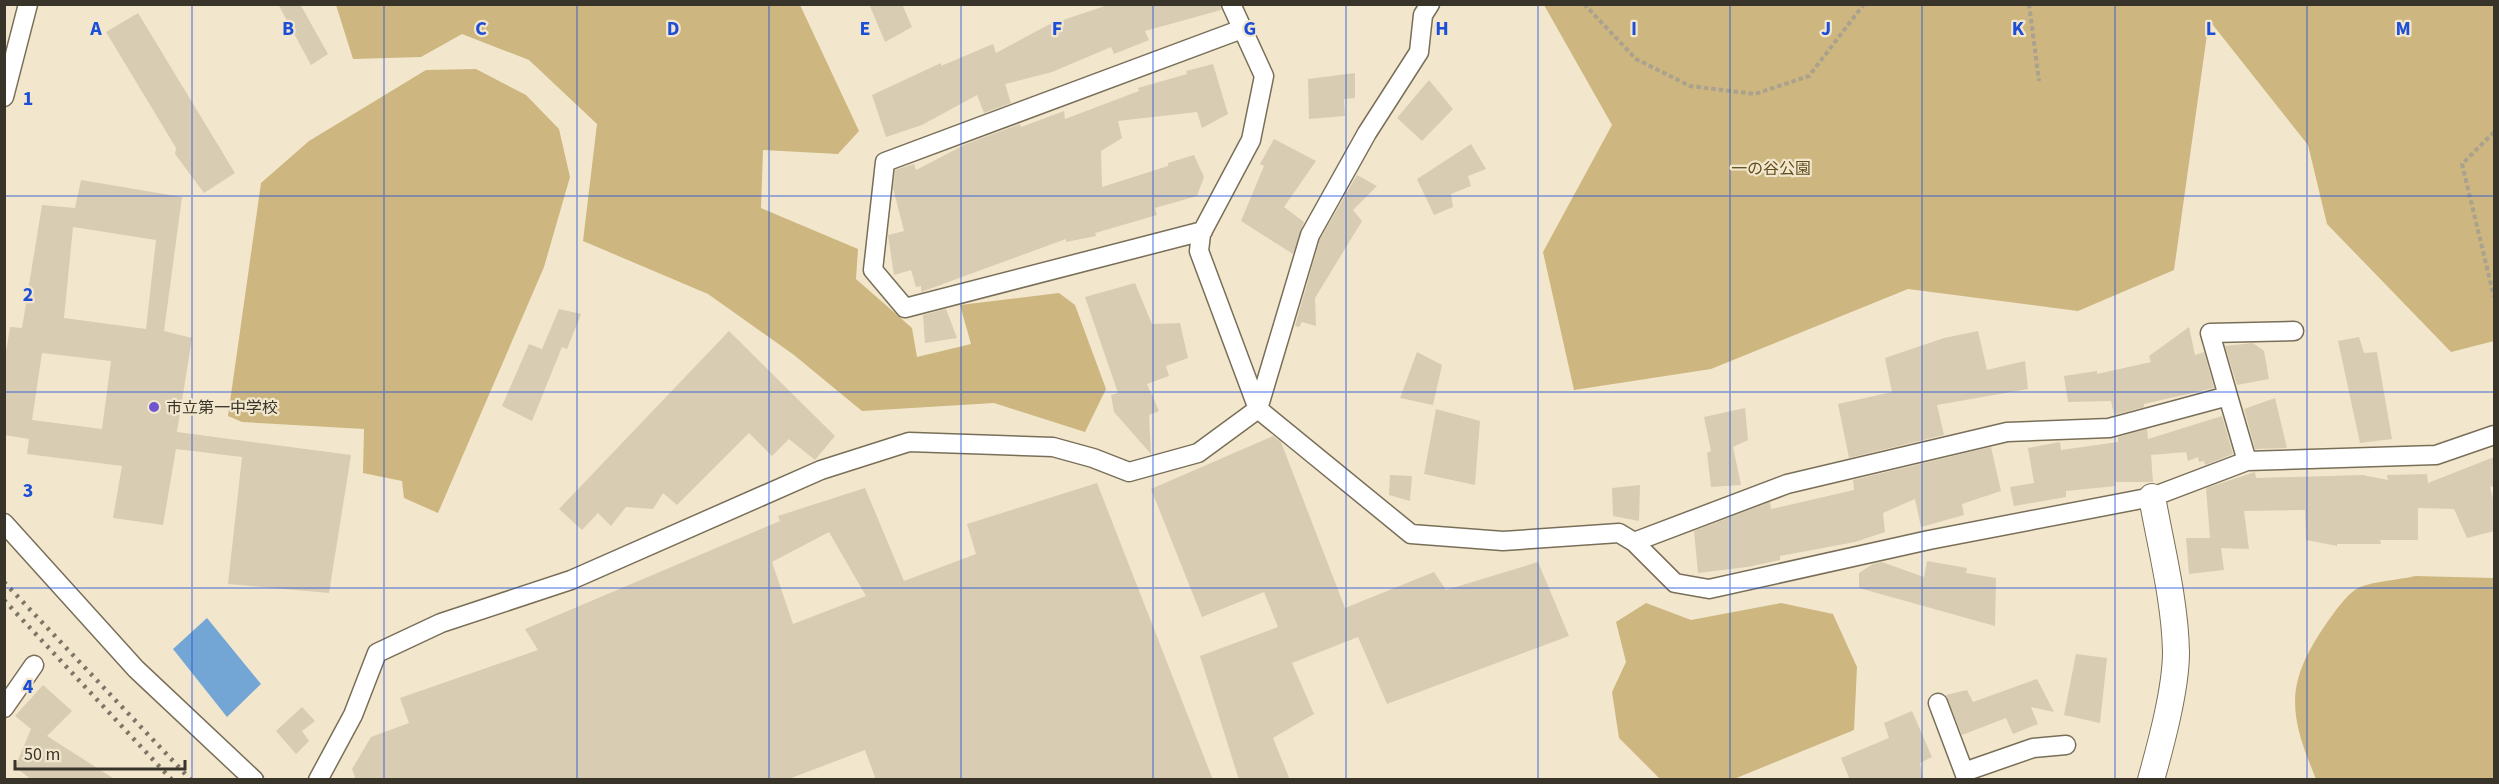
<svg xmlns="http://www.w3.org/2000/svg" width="2499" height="784" font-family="'Source Sans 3','Noto Sans JP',sans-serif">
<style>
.green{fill:#cdb67f}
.water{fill:#73a6d5}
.building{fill:#d8ccb3;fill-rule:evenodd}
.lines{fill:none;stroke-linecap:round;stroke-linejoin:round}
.street-casing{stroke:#796f58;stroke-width:21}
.secondary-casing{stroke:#796f58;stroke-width:28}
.path{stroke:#aaa18e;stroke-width:4;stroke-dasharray:4.5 3;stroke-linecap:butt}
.street{stroke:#fff;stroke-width:18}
.secondary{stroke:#fff;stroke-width:26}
.rail{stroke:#7d7666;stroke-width:4.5;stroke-dasharray:3 6;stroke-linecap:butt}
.grid{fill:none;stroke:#1d4ed8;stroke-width:1.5;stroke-opacity:0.55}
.poi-dot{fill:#6f56d0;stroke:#f2e7cd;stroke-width:2}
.labels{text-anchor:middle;stroke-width:4.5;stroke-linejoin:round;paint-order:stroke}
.park-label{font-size:16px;fill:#614e1d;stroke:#f2e7cd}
.poi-label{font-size:16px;fill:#38342a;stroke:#f2e7cd;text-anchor:start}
.grid-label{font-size:20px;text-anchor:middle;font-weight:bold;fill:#1d4ed8;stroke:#f2e7cd;stroke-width:4.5;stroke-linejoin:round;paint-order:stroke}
</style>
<rect width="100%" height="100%" fill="#f2e7cd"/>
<path class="green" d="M 336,5 L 800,5 L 859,131 L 838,154 L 763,150 L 761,208 L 858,249 L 856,279 L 912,328 L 917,357 L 971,344 L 960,305 L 1059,293 L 1075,305 L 1106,389 L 1085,432 L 994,403 L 862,411 L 794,355 L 708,294 L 583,241 L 597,124 L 529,60 L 462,34 L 421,57 L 353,59 Z
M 1544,5 L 2494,5 L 2494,341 L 2451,352 L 2327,224 L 2308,145 L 2209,20 L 2174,270 L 2078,311 L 1908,289 L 1711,369 L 1574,390 L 1543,252 L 1612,125 Z
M 476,69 L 526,95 L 559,129 L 570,177 L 544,267 L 438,513 L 404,498 L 402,481 L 363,473 L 364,429 L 242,422 L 228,416 L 261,183 L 309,141 L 426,70 Z
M 2415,576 L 2494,578 L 2494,779 L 2316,779 C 2289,714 2284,685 2326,624 C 2334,613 2347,593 2360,587 C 2376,581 2398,580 2415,576 Z
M 1646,603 L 1691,620 L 1781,603 L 1833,614 L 1857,667 L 1854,730 L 1734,779 L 1660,779 L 1619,738 L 1612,692 L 1626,662 L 1616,622 Z"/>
<path class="water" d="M 207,618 L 261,684 L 227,717 L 173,649 Z"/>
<path class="building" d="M 278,4 L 300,4 L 328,54 L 311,65 Z
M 869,4 L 902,4 L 912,27 L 885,42 Z
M 1111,4 L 1220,4 L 1221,10 L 1145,31 L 1149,40 L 1114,54 L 1111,47 L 1052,72 L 1005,84 L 1011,103 L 984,113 L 977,95 L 922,125 L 886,137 L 872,95 L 941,63 L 941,66 L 993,44 L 996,53 L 1048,25 Z
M 138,13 L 235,173 L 204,193 L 175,154 L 176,148 L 106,32 Z
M 1213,64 L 1228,114 L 1202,128 L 1197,112 L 1118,121 L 1122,138 L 1101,151 L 1102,187 L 1168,166 L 1168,163 L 1194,155 L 1204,177 L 1197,196 L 1155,208 L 1157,215 L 1095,233 L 1096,236 L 1066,242 L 1066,239 L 921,292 L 921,286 L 916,287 L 911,270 L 894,275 L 888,235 L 904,231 L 893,188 L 895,170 L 914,164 L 916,170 L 966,144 L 1020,124 L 1021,127 L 1064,111 L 1065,119 L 1139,91 L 1138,88 L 1187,74 L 1186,71 Z
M 1355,73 L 1355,98 L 1344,99 L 1345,116 L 1309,119 L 1308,79 Z
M 1429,80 L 1453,109 L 1422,141 L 1397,118 Z
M 1274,139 L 1316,161 L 1284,207 L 1304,222 L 1293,254 L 1241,221 L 1264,166 L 1260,164 Z
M 1471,144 L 1486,169 L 1468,176 L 1471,186 L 1451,194 L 1453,207 L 1434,215 L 1417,179 Z
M 1357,175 L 1377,186 L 1353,210 L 1362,221 L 1315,298 L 1316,326 L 1302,322 L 1299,327 L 1295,326 L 1320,239 Z
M 81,180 L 182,197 L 164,331 L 192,338 L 177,432 L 351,455 L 329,593 L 228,584 L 242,457 L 176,449 L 163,525 L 113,518 L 122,466 L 27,454 L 29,439 L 4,435 L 4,364 L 10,327 L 22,328 L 42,205 L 75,208 ZM 73,227 L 156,240 L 146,329 L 64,318 ZM 42,353 L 111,361 L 102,429 L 32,420 Z
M 1135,283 L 1152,324 L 1180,323 L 1188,358 L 1166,366 L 1169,376 L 1147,384 L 1159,411 L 1149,415 L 1151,454 L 1114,412 L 1111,395 L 1118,393 L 1085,297 Z
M 559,309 L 581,314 L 567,349 L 562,347 L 532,421 L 502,406 L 529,344 L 542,349 Z
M 946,309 L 957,338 L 925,343 L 923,315 Z
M 2189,327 L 2195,355 L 2204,352 L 2214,388 L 2144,404 L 2144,407 L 2114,415 L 2111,401 L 2068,402 L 2064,376 L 2097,371 L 2097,374 L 2151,362 L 2149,356 Z
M 729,331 L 835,436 L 815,460 L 789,439 L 772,456 L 749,433 L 677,505 L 663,493 L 653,509 L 626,507 L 611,526 L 598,513 L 582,530 L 559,509 Z
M 1978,331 L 1987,370 L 2025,361 L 2028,389 L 1937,405 L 1944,435 L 1849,458 L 1838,404 L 1892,392 L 1885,358 L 1944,338 Z
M 2359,337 L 2364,353 L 2377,352 L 2392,439 L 2360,443 L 2338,341 Z
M 2253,343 L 2264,351 L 2269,379 L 2237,385 L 2225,346 Z
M 1417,352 L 1442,365 L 1433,405 L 1400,398 Z
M 2275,398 L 2287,448 L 2255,449 L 2244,409 Z
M 1745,408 L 1748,440 L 1733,447 L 1741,485 L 1711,487 L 1707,453 L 1711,451 L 1704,417 Z
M 1436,409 L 1480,421 L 1475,485 L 1424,474 Z
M 2222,416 L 2233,454 L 2205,465 L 2204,461 L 2199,462 L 2198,457 L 2188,461 L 2186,452 L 2151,455 L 2153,482 L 2115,482 L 2116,486 L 2066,491 L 2066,497 L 2014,506 L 2010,487 L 2034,483 L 2028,448 L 2060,442 L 2061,450 L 2118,442 L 2118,437 L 2147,429 L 2148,439 Z
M 1273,436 L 1281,442 L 1345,608 L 1434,572 L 1446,590 L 1538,562 L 1569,636 L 1387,704 L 1358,637 L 1292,663 L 1314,714 L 1273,738 L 1290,780 L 1239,780 L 1200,656 L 1278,627 L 1264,592 L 1202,617 L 1151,489 Z
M 1991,447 L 2001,491 L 1962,504 L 1964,515 L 1921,527 L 1915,499 L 1883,513 L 1885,532 L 1855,542 L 1780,556 L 1780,560 L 1747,567 L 1698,573 L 1694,531 L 1770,502 L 1771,509 L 1854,490 L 1853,480 Z
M 2494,457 L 2494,486 L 2490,487 L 2494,502 L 2494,531 L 2467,538 L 2454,509 L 2418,508 L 2418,540 L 2380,540 L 2381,544 L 2337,544 L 2337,546 L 2306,540 L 2305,510 L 2244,511 L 2249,549 L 2221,548 L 2224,570 L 2189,574 L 2186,538 L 2210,538 L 2206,488 L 2255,472 L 2256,478 L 2363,475 L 2388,480 L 2387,475 L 2427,474 L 2428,483 Z
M 1390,475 L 1412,476 L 1410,501 L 1389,495 Z
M 1097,483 L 1213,780 L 876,780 L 865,750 L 786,780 L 356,780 L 352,769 L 371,737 L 409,723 L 400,698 L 538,650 L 525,629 L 780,521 L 778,516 L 865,488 L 904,581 L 976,554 L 967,524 ZM 829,532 L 866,596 L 793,624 L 772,562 Z
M 1640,485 L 1639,521 L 1613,516 L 1612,488 Z
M 1927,561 L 1967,568 L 1966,573 L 1996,578 L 1995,626 L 1859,588 L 1859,573 L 1873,564 L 1882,562 L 1924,577 Z
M 2076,654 L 2107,658 L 2100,723 L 2064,715 Z
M 2037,679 L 2054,712 L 2031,707 L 2038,724 L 2013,734 L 2006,718 L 1962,735 L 1946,695 L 1967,690 L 1973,702 Z
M 43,685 L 72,711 L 47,736 L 116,780 L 32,780 L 15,767 L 31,729 L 15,716 Z
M 302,707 L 315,721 L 302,731 L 309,741 L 296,754 L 276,731 Z
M 1912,711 L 1932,757 L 1920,763 L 1923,780 L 1850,780 L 1841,758 L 1889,738 L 1884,723 Z"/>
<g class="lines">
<g class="street-casing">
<path id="street" d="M 1231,4 L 1264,76 L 1251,140 L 1201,234 L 1199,251 L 1258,409 L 1411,534 L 1503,541 L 1619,533 L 1634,542 L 1675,583 L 1709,589 L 1929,540 L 2152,497 L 2247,461 L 2436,455 L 2494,435
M 4,97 L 28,4
M 1203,231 L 905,308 L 873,270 L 885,162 L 1242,29
M 2228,396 L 2210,333 L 2294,331
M 4,523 L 136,669 L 254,780
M 1634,542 L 1787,484 L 2007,432 L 2109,428 L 2228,396 L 2247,461
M 1938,703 L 1967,780
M 4,708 L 34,665
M 1964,772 L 2033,748 L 2066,745
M 318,780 L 353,715 L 377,653 L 441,623 L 571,580 L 821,470 L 909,442 L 1053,447 L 1093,458 L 1129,472 L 1198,453 L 1258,409 L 1310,235 L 1367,133 L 1419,52 L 1423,15 L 1430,4"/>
</g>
<g class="secondary-casing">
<path id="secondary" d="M 2151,780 C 2161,744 2176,689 2176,652 C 2175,601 2161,547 2152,497"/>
</g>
<path class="path" d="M 1584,4 L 1636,59 L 1690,86 L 1755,94 L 1809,76 L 1864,4
M 2029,4 L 2039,81
M 2494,132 L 2462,164 L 2494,297"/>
<use href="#street" class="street"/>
<use href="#secondary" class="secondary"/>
<path class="rail" d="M 4,582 L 191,780
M 4,600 L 172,780"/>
</g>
<path class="grid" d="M 192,4 L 192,780M 384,4 L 384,780M 577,4 L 577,780M 769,4 L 769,780M 961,4 L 961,780M 1153,4 L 1153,780M 1346,4 L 1346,780M 1538,4 L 1538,780M 1730,4 L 1730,780M 1922,4 L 1922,780M 2115,4 L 2115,780M 2307,4 L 2307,780M 4,196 L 2494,196M 4,392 L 2494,392M 4,588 L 2494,588"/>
<circle class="poi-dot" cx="154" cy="407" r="6"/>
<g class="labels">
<g class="park-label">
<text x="1771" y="174">一の谷公園</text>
</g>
<g class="poi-label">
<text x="166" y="413">市立第一中学校</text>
</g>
</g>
<g class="grid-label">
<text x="96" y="35">A</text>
<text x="288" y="35">B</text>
<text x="481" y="35">C</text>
<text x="673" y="35">D</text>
<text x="865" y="35">E</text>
<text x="1057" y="35">F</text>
<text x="1250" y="35">G</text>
<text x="1442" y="35">H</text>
<text x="1634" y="35">I</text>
<text x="1826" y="35">J</text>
<text x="2018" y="35">K</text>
<text x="2211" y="35">L</text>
<text x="2403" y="35">M</text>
<text x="28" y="105">1</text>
<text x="28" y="301">2</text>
<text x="28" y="497">3</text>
<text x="28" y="693">4</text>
</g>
<rect width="2499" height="784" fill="none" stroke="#38342a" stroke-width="12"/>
<path d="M15 760v9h170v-9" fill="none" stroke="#38342a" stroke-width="3"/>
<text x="24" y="760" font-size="18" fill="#38342a" stroke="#f2e7cd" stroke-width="4.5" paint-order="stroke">50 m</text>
</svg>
